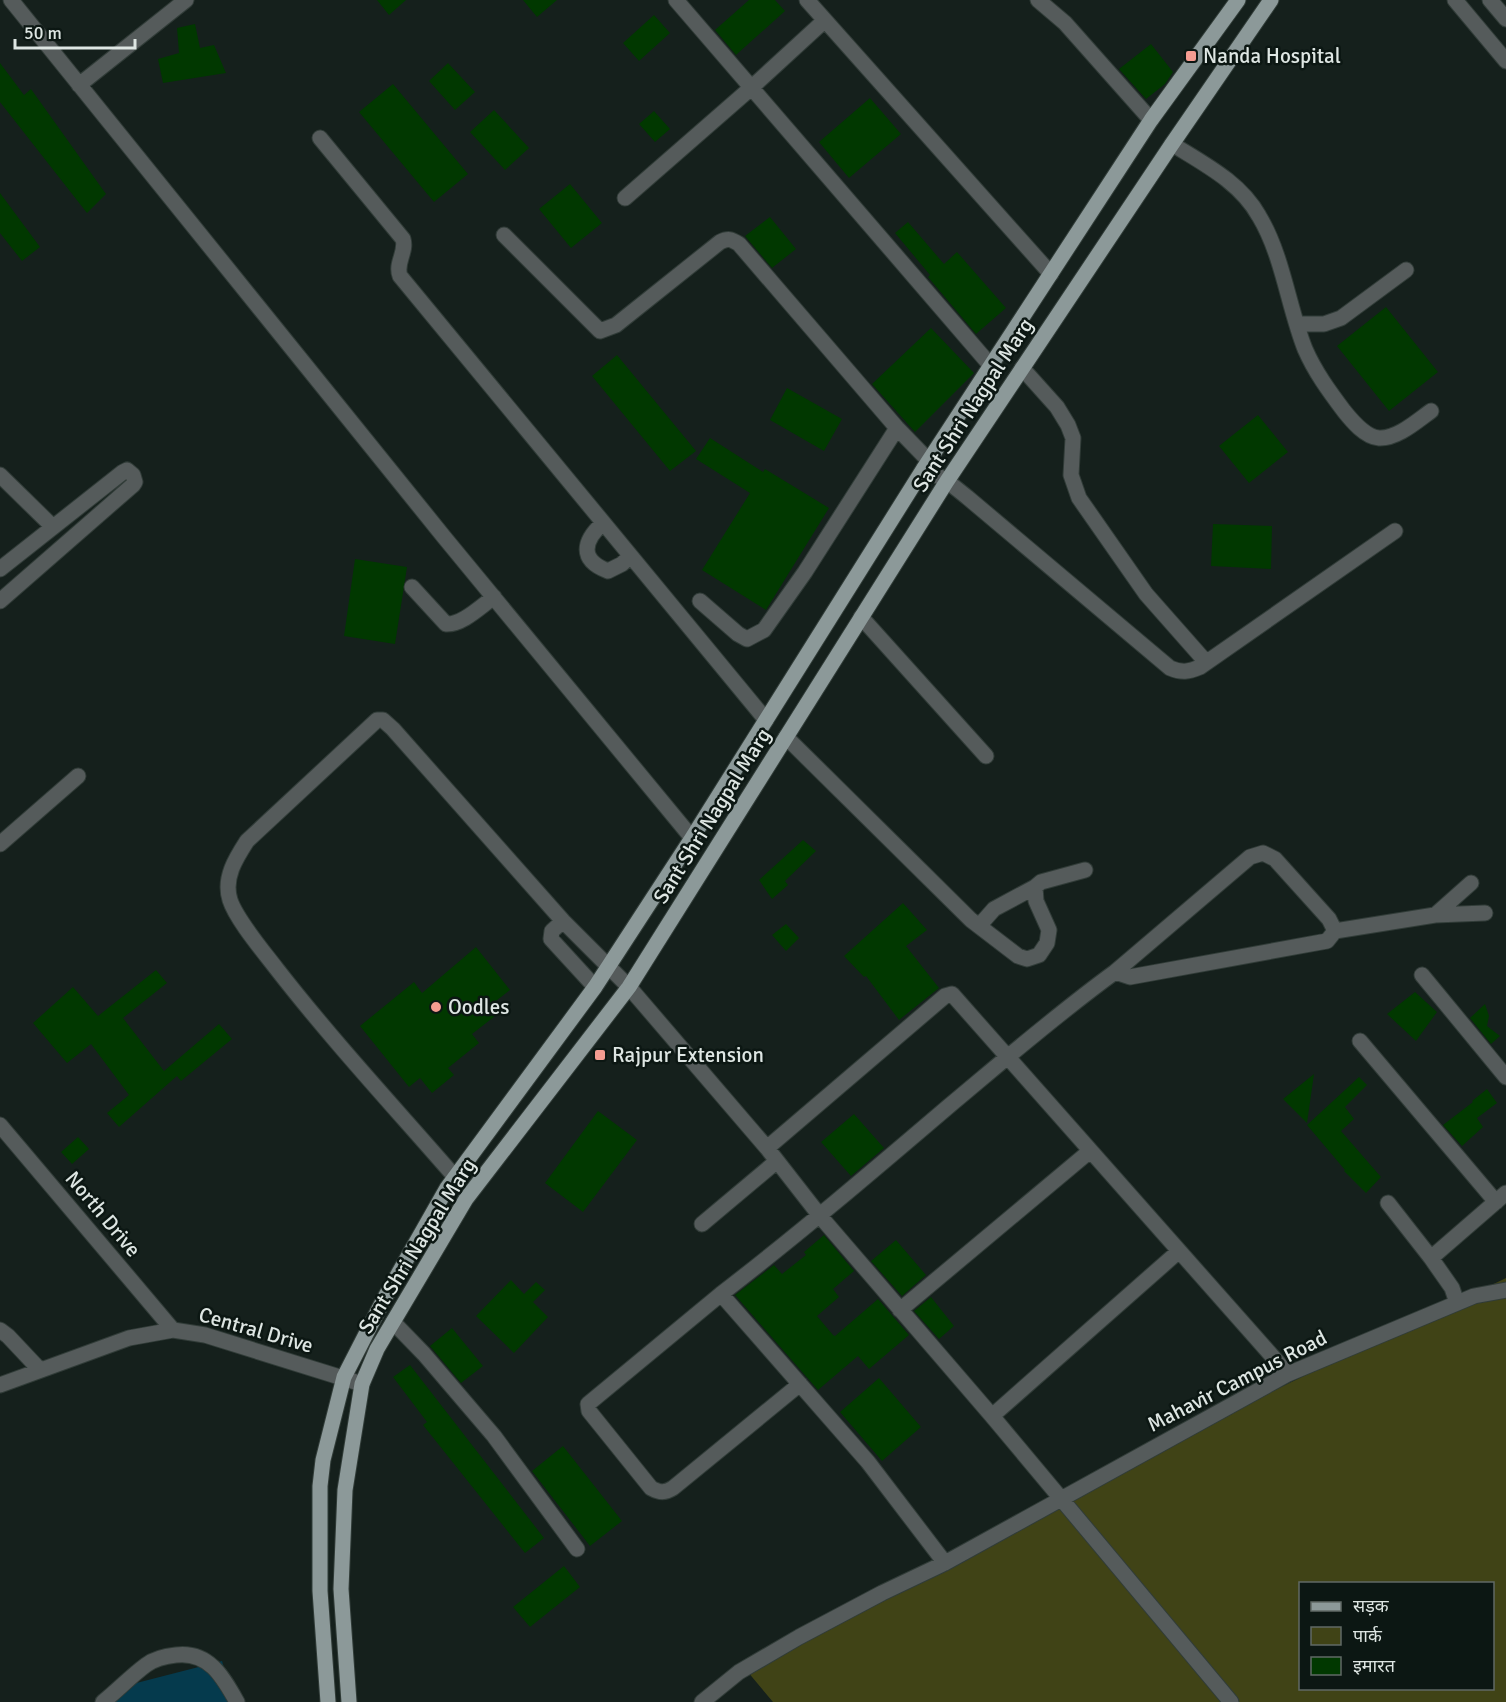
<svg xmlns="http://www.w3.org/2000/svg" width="1506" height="1702" font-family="Signika,'Noto Sans Devanagari',sans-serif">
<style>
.green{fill:#404316;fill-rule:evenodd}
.water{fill:#053a4d}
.building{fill:#013800}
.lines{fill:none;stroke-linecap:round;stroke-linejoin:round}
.minor-casing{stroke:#313c38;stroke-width:17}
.major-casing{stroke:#313c38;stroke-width:17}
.minor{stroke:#555b5b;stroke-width:15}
.major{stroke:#8c9999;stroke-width:15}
.poi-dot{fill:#f59c91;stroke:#0c1713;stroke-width:2}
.labels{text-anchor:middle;stroke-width:5;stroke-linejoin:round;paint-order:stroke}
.poi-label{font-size:21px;fill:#dee6e3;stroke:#0c1713;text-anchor:start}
.street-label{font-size:21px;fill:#dee6e3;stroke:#0c1713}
</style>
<rect width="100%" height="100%" fill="#15201c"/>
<path class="green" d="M 1506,1278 L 1506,1702 L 773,1702 L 747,1671 L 1275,1390 ZM 1300,1584 L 1492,1584 L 1492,1688 L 1300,1688 Z"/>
<path class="water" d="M 222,1661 L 234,1702 L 103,1702 L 113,1689 Z"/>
<path class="building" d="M 377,0 L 406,0 L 389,15 Z
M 523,0 L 557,0 L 537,17 Z
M 749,0 L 775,0 L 785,11 L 736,55 L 715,30 Z
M 654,15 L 670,33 L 639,61 L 623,43 Z
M 195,24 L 200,48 L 214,45 L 226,73 L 163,83 L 158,59 L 179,53 L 177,28 Z
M 1151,44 L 1173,72 L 1165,84 L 1146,99 L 1119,69 Z
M 0,63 L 24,95 L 31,89 L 106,194 L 87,213 L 0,102 Z
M 448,63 L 475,92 L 455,110 L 429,81 Z
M 393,84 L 468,174 L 434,202 L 359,112 Z
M 870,98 L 901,134 L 849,178 L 819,142 Z
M 494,110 L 529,148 L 505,170 L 470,132 Z
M 654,111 L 670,129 L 655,142 L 639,124 Z
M 570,184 L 602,223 L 571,248 L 539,209 Z
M 0,193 L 40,247 L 22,261 L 0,233 Z
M 770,217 L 796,249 L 772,268 L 745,236 Z
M 908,222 L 944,264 L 957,252 L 1006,308 L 976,334 L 928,277 L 930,275 L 895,233 Z
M 1386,307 L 1438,372 L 1389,411 L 1337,346 Z
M 931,328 L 974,373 L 915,432 L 872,384 Z
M 617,355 L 696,451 L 670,471 L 592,376 Z
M 787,388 L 842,419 L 824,451 L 770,420 Z
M 1258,415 L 1288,452 L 1249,483 L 1219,446 Z
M 710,438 L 763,472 L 765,469 L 829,508 L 766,610 L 702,570 L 750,493 L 696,459 Z
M 1213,524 L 1272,526 L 1271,569 L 1211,566 Z
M 355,559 L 407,567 L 395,644 L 344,636 Z
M 803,840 L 816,851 L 785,881 L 788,885 L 772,899 L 759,880 Z
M 903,903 L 927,930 L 906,946 L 939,988 L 899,1020 L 866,976 L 864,977 L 844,956 Z
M 786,924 L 799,938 L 786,951 L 772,935 Z
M 476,947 L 510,990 L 492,1004 L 499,1013 L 472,1034 L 479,1043 L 448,1068 L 454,1075 L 432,1093 L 420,1078 L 409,1087 L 360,1026 L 414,982 L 422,993 Z
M 156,970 L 167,983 L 123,1018 L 164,1071 L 219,1024 L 232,1039 L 181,1081 L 177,1076 L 119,1127 L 107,1113 L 129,1095 L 91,1044 L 67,1063 L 33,1023 L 73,987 L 98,1016 Z
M 1415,992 L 1437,1012 L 1416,1041 L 1387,1014 Z
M 1485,1004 L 1489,1016 L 1487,1026 L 1500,1036 L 1491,1044 L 1470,1018 Z
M 1314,1074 L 1307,1123 L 1283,1099 Z
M 1359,1077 L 1367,1085 L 1345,1107 L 1354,1119 L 1341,1131 L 1381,1177 L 1366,1193 L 1344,1171 L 1345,1170 L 1307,1125 Z
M 1487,1089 L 1497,1103 L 1477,1118 L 1483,1127 L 1462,1146 L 1443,1125 L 1473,1102 L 1472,1101 Z
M 598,1111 L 637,1140 L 583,1212 L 545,1183 Z
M 854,1114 L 884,1148 L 851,1176 L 821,1142 Z
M 78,1137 L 89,1149 L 72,1164 L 61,1152 Z
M 824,1235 L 854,1271 L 833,1289 L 839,1297 L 817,1316 L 833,1335 L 835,1336 L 878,1299 L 909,1335 L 869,1369 L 858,1356 L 818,1390 L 735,1295 L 774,1265 L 782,1274 L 806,1255 L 804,1252 Z
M 896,1240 L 926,1275 L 902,1296 L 871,1261 Z
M 511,1280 L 524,1294 L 536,1282 L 545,1290 L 533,1302 L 548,1317 L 514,1353 L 476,1316 Z
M 931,1297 L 954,1326 L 939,1339 L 914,1311 Z
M 452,1328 L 483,1366 L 461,1383 L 430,1346 Z
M 410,1365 L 544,1538 L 525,1553 L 423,1425 L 427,1422 L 393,1377 Z
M 879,1378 L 921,1427 L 882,1461 L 840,1412 Z
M 563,1446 L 622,1521 L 590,1546 L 532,1471 Z
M 564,1566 L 580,1587 L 530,1627 L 513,1607 Z"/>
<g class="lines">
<g class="minor-casing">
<path id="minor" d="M 11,0 L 444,537 L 692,838
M 676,0 L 991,366
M 807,0 L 1051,274
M 1038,0 L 1065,23 L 1151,120
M 1455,0 L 1506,61
M 1490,0 L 1506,19
M 79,85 L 186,0
M 320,138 L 403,239 C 407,252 395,263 400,276 L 766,720
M 1172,144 C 1204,164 1240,182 1259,216 C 1283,256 1288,306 1305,349 C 1315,372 1329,391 1344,411 C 1352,421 1365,437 1379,438 C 1397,439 1417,421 1431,411
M 625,198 L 751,88 L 824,21
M 504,235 L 600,331 L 616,325 L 720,242 C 728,238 731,239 739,244 L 897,428 L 929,461
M 1297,324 L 1324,324 L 1341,318 L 1406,270
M 1022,368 L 1057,407 L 1068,425 L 1073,438 L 1071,475 L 1079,498 L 1146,594 L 1206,662
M 924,468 L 947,481 L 967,497 L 1170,668 C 1182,673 1188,672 1200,667 L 1395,531
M 0,475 L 52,526
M 603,523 C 583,541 579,560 608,571 L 622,564 L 630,556
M 0,569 L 123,472 L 127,470 L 133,475 L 135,482 L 133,485 L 0,601
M 412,587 L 446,624 C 462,625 480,607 494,597
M 700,601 L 738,634 L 747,639 L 764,630 L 805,572 L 897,428
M 861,617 L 986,756
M 786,737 L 971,920 L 1018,956 L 1027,959 L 1039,955 L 1047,943 L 1049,930 L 1036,901 L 1035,887 L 1041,882 L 1085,870
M 0,844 L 78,776
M 1435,915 L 1485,913
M 563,921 L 552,931 L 551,939 L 595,987
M 979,926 L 994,909 L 1035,887
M 1115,972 L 1250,857 L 1263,853 L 1275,859 L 1329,919 L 1335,931
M 1422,975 L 1506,1077
M 1360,1041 L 1496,1202
M 0,1125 L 173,1330
M 767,1148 L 945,996 L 952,994 L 1288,1374
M 455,1177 C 395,1108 332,1040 276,968 C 263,951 236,919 230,900 C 223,878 236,858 247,841 L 377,720 L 383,720 L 393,729 L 563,921 L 629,987 L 767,1148 L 820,1216 L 992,1416 L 1231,1702
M 1388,1203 L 1431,1258
M 702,1224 L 777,1161
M 721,1294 L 588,1404 L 589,1411 L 651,1488 C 660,1493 665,1493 673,1488 L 800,1384
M 1457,1303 L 1452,1288 L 1431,1258 L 1506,1193
M 900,1310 L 1090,1151
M 393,1322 L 424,1354 L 494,1436 L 577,1549
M 0,1330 L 8,1336 L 40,1370
M 0,1385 L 129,1338 L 173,1330 L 205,1335 L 362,1384
M 992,1416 L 1179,1251
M 945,1563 L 868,1462 L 721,1294 C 799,1234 874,1170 949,1106 C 1003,1061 1057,1014 1115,972 L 1130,977 L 1327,941 L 1335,931 L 1435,915 L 1471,883
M 103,1702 C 118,1690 131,1676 146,1665 C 154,1659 166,1656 176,1655 C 209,1651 223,1677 237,1702
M 702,1702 L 739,1672 L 799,1637 L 882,1593 L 945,1563 L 1288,1374 L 1474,1296 L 1506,1290"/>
</g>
<g class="major-casing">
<path id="major" d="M 328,1702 L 320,1591 L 320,1486 L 323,1460 L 344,1377 L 384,1299 L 447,1188 L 595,987 L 692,838 L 924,468 L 1151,120 L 1238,0
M 349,1702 L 341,1589 L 345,1490 L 362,1384 L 377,1349 L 466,1199 L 629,987 L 947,481 L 1172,144 L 1271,0"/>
</g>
<use href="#minor" class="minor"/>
<use href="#major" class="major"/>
</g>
<g class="poi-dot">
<rect x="1185" y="50" width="12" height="12" rx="3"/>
<circle cx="436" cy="1007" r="6"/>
<rect x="594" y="1049" width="12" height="12" rx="3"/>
</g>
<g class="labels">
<g class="poi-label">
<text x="1203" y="63">Nanda Hospital</text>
<text x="448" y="1014">Oodles</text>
<text x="612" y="1062">Rajpur Extension</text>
</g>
<g class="street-label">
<text transform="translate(973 405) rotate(-57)" y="7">Sant Shri Nagpal Marg</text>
<text transform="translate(712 816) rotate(-58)" y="7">Sant Shri Nagpal Marg</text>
<text transform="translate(103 1214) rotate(50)" y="7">North Drive</text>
<text transform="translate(417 1246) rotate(-58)" y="7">Sant Shri Nagpal Marg</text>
<text transform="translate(256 1330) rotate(16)" y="7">Central Drive</text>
<text transform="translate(1237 1381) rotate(-27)" y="7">Mahavir Campus Road</text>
</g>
</g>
<rect x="1299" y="1582" width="195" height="108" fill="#0c1713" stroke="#606a66" stroke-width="1.5"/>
<rect x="1311" y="1602" width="30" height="9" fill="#8c9999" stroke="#606a66" stroke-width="1.5"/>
<text x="1353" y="1612" font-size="18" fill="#dee6e3">सड़क</text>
<rect x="1311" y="1627" width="30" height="18" fill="#404316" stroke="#606a66" stroke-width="1.5"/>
<text x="1353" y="1642" font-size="18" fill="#dee6e3">पार्क</text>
<rect x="1311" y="1657" width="30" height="18" fill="#013800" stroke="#606a66" stroke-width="1.5"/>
<text x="1353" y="1672" font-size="18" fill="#dee6e3">इमारत</text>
<path d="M15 39v9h120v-9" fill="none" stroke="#dee6e3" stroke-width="3"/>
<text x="24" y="39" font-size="18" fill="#dee6e3" stroke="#0c1713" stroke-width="4.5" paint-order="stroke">50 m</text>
</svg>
